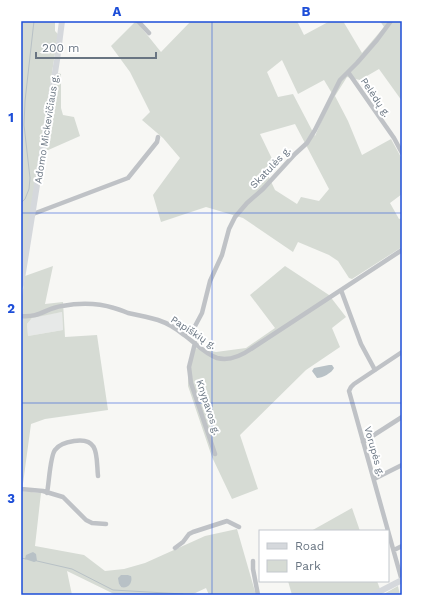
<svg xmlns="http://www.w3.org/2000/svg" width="423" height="616" font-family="'Work Sans',sans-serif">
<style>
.built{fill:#e7e9e8}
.green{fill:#d6dbd4;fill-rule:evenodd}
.water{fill:#b8c1c6}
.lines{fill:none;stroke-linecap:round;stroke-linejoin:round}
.stream{stroke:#b8c1c6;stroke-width:1}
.minor{stroke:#bfc2c6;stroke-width:4.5}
.secondary{stroke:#d5d8dc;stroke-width:6}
.grid{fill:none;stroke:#1d4ed8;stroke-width:1;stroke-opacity:0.55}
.labels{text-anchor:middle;stroke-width:4;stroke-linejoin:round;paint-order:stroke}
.street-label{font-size:10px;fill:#697582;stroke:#fff}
.neatline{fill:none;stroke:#1d4ed8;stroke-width:1.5}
.grid-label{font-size:13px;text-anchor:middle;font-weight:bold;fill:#1d4ed8}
</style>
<rect width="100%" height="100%" fill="#f7f7f4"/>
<path class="built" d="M 62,312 L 63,330 L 28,336 L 27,324 L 33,317 Z"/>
<path class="green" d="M 21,21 L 55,21 L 55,31 L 58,34 L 21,273 Z
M 136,21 L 161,52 L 191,21 L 297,21 L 304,35 L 330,21 L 343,21 L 362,53 L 384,27 L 380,21 L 402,21 L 402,101 L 379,69 L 360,80 L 347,77 L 335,96 L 348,121 L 362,155 L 391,139 L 402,159 L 402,194 L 390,203 L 399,219 L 402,218 L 402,247 L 352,279 L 349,278 L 338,261 L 329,255 L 298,242 L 293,252 L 243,218 L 206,207 L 161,222 L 153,195 L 180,158 L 163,138 L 142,120 L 150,112 L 130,72 L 111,46 ZM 282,60 L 298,94 L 324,80 L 333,95 L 315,136 L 293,94 L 278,97 L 267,72 ZM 295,124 L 329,189 L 319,201 L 301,197 L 297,204 L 275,190 L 266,171 L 275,165 L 260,134 Z
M 58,73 L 61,74 L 61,108 L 63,115 L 74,117 L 80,136 L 46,151 Z
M 53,266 L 45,304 L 63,302 L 65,337 L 97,335 L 108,410 L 45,419 L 31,424 L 22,491 L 41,493 L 35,546 L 84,555 L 105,571 L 124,569 L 145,563 L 205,536 L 237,529 L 256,595 L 209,595 L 206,588 L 191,595 L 114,594 L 67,571 L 72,595 L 21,595 L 21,303 L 25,276 ZM 62,312 L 63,330 L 28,336 L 27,324 L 32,318 ZM 124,575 L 131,576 L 121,587 L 119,584 Z
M 285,266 L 329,295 L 346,317 L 332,328 L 340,347 L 306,370 L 240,435 L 258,489 L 232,499 L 212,457 L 188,386 L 188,364 L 195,348 L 216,352 L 246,348 L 275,328 L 250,295 Z
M 352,508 L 360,531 L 311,531 Z
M 288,581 L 377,581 L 380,589 L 367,595 L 292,595 Z
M 398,586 L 400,595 L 382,595 Z"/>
<path class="water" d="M 329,365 L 332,365 L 334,368 C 332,373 322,378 317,378 L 312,371 L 314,368 Z
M 33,552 L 36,554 L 37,561 L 34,562 L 25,559 L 26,555 Z
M 121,575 L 128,575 L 131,576 C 133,583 128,589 121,587 L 119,584 L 118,578 Z"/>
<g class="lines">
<path class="stream" d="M 21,203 L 25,199 L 29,189 L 30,178 L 24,125 L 25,101 L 34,21
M 21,558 L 26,559
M 37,561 L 72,569 L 113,590 L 183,594"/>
<path class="minor" d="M 138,21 L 149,33
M 348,72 L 394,138 L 402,153
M 33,214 L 128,178 L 157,142 L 158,137
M 341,290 L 361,344 L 375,370
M 21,316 C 40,318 46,308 62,306 C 78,303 98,303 114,308 C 118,309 123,311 128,313 C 138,315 148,317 158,320 C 167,323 177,329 184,335 C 194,342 205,354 217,358 C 229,361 241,356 251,349 L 402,250
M 183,333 L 189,332 L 194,328 L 202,313 L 210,281 L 222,255 L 229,229 L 235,217 L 247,203 L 263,189 L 295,154 L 307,143 L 315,130 L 340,80 L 357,63 L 377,40 L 391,21
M 195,343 L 189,367 L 191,383 L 215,454
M 402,352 L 354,384 L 351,387 L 349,391 L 402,581
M 363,442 L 402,417
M 374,479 L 402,465
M 21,489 L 43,491 L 63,497 L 86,520 L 92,523 L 106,524
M 47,493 C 49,484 50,456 55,450 C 59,444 67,442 74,441 C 100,437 96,457 98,476
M 175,548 L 183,542 L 189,534 L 193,532 L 227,521 L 239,527
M 394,550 L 402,546
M 253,561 L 253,569 L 258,595"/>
<path class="secondary" d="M 21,285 L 57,60 L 62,21
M 373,595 L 402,580"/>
</g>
<path class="grid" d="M 212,21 L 212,595M 21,213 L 402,213M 21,403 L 402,403"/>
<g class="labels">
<g class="street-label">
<text transform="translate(376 97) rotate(56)" y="4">Pelėdų g.</text>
<text transform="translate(46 129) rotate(-81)" y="4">Adomo Mickevičiaus g.</text>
<text transform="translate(270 167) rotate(-46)" y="4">Skatulės g.</text>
<text transform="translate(194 332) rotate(33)" y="4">Papiškių g.</text>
<text transform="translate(209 407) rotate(72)" y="4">Knypavos g.</text>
<text transform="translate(375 451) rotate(74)" y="4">Vorupės g.</text>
</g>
</g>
<rect width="423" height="616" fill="none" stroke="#ffffff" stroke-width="44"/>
<rect x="259" y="530" width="130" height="52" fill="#ffffff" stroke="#c3c8cd"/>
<rect x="267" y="543" width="20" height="6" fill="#d5d8dc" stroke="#c3c8cd"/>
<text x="295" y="550" font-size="12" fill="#697582">Road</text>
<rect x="267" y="560" width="20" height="12" fill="#d6dbd4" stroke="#c3c8cd"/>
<text x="295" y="570" font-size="12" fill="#697582">Park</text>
<path d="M36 52v6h120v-6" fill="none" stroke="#697582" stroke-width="2"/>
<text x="42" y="52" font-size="12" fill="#697582" stroke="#ffffff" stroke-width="3" paint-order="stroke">200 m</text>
<rect x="22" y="22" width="379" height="572" class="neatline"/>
<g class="grid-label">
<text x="117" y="16">A</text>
<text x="306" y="16">B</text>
<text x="11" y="122">1</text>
<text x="11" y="313">2</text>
<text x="11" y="503">3</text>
</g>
</svg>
